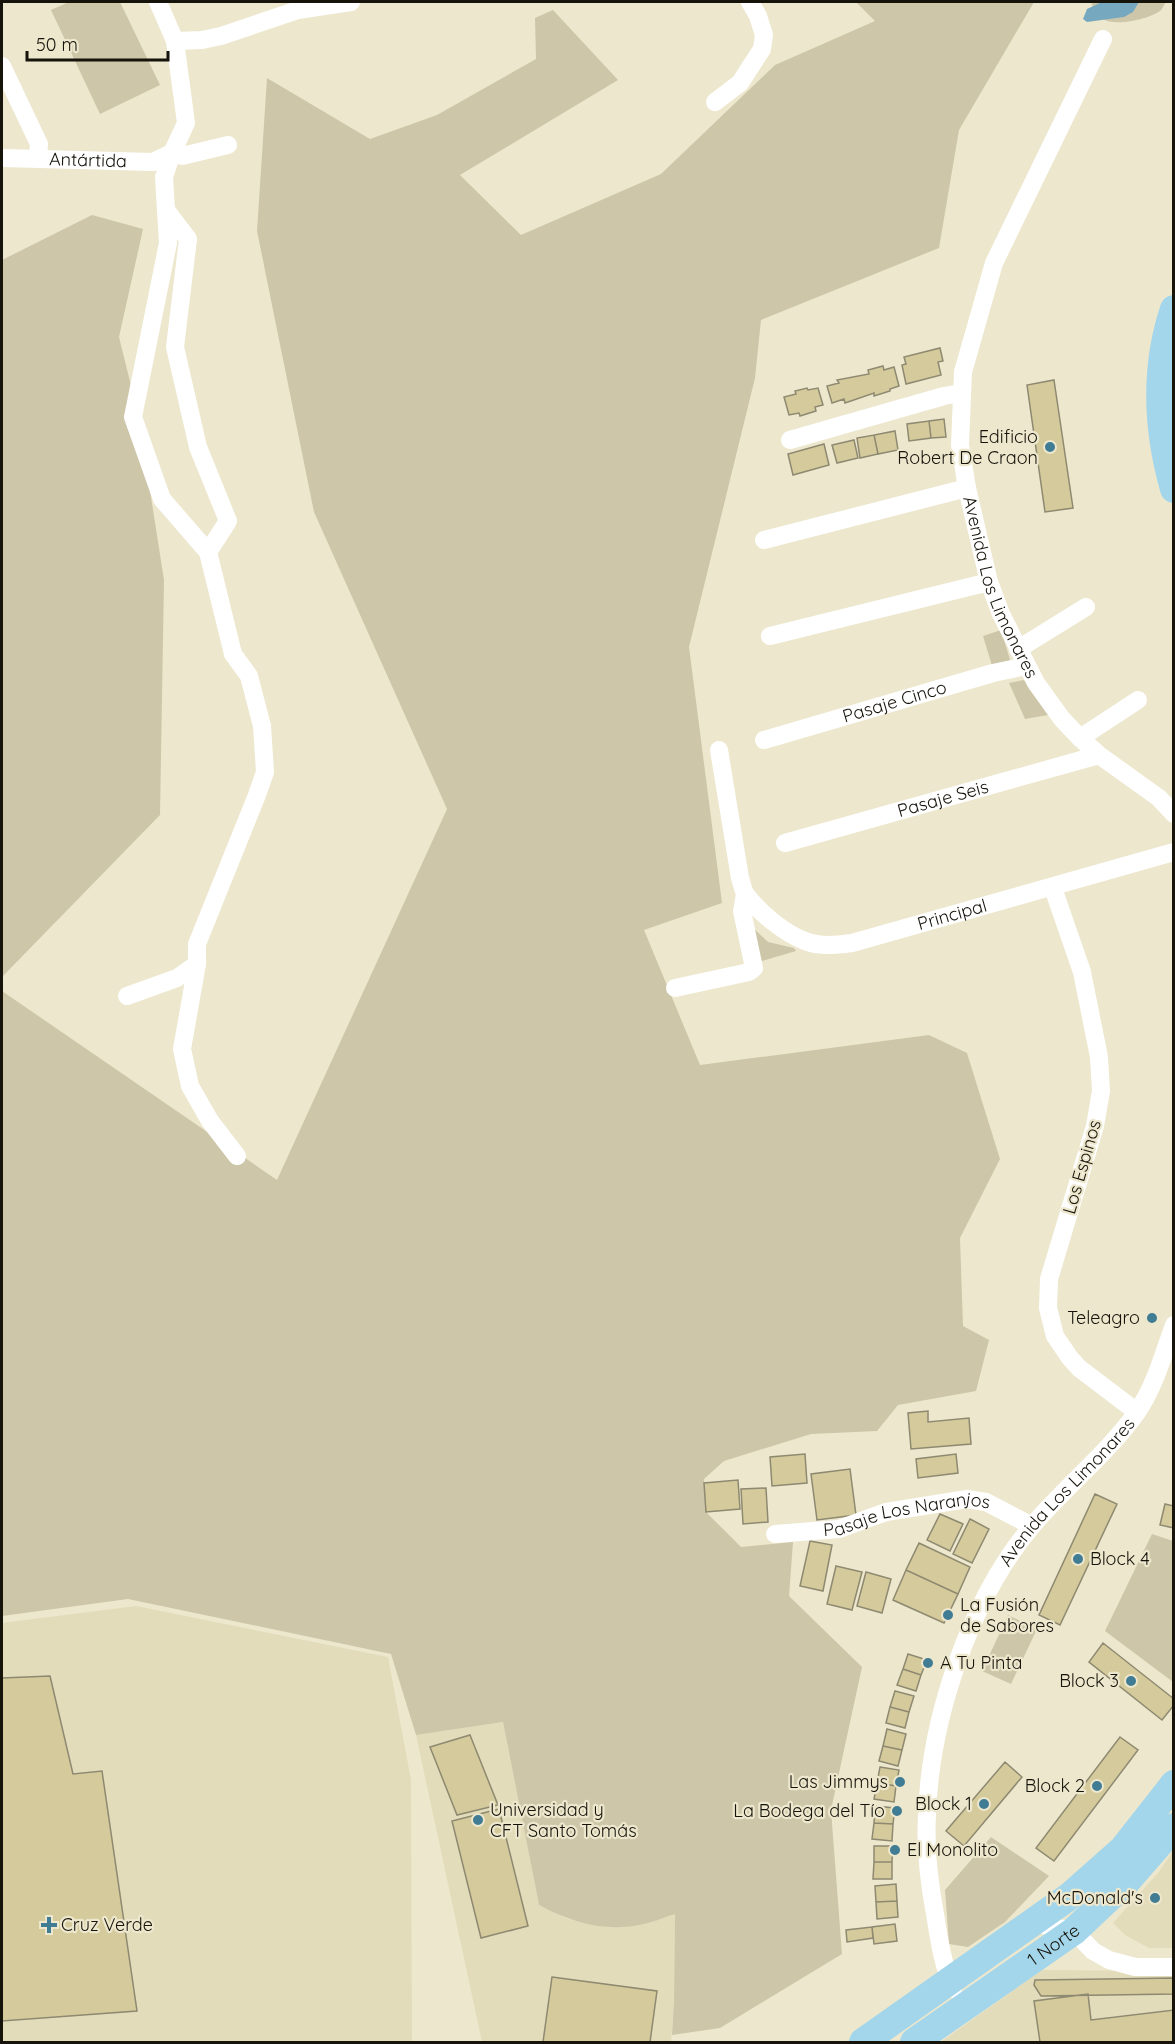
<svg xmlns="http://www.w3.org/2000/svg" width="1175" height="2044" font-family="Quicksand,sans-serif">
<style>
.built{fill:#e3dcba}
.green{fill:#cdc6a9}
.water{fill:#76a9bf}
.building{fill:#d4ca9b;stroke:#8e8971;stroke-width:1.5}
.lines{fill:none;stroke-linecap:round;stroke-linejoin:round}
.street{stroke:#fff;stroke-width:18}
.primary{stroke:#a3d6eb;stroke-width:28}
.poi-dot{fill:#407c93;stroke:#ede7cd;stroke-width:2}
.labels{text-anchor:middle;stroke-width:4.5;stroke-linejoin:round;paint-order:stroke}
.street-label{font-size:18px;fill:#15130a;stroke:#ede7cd}
.poi-label{font-size:18px;fill:#15130a;stroke:#ede7cd;text-anchor:end}
</style>
<rect width="100%" height="100%" fill="#ede7cd"/>
<path class="built" d="M 136,1606 L 388,1657 L 411,1780 L 412,2042 L 2,2042 L 2,1623 Z
M 503,1722 L 539,1905 L 568,1919 L 599,1926 L 619,1927 L 638,1925 L 675,1913 L 674,1999 L 671,2042 L 482,2042 L 416,1735 Z
M 1173,1851 L 1173,1948 L 1149,1948 L 1125,1935 L 1113,1923 L 1158,1873 Z
M 1042,1970 L 1173,1971 L 1173,2042 L 941,2042 Z"/>
<path class="green" d="M 69,2 L 120,2 L 160,85 L 100,114 L 51,10 Z
M 856,2 L 1034,2 L 959,130 L 939,248 L 761,320 L 755,378 L 689,647 L 722,903 L 644,930 L 700,1065 L 929,1035 L 967,1053 L 1000,1159 L 960,1238 L 963,1326 L 989,1340 L 976,1391 L 898,1405 L 877,1431 L 811,1434 L 724,1461 L 704,1479 L 706,1512 L 741,1547 L 793,1542 L 789,1596 L 862,1667 L 831,1810 L 842,1954 L 720,2028 L 672,2035 L 674,1999 L 675,1914 C 664,1917 652,1923 639,1925 C 604,1932 570,1922 539,1905 L 503,1722 L 416,1735 L 391,1654 L 128,1599 L 2,1616 L 2,991 L 277,1180 L 447,809 L 314,512 L 257,231 L 267,78 L 370,139 L 437,115 L 536,59 L 535,18 L 553,10 L 618,80 L 460,175 L 521,235 L 661,174 L 775,65 L 875,21 Z
M 1091,2 L 1166,2 C 1164,4 1163,8 1161,10 C 1151,19 1117,26 1105,20 C 1097,17 1094,10 1091,2 Z
M 92,215 L 143,229 L 119,337 L 138,414 L 164,580 L 160,815 L 2,977 L 2,260 Z
M 1001,630 L 1011,663 L 993,669 L 983,636 Z
M 1024,680 L 1048,715 L 1025,719 L 1009,683 Z
M 748,923 L 768,942 L 794,948 L 796,951 L 762,961 L 759,959 Z
M 1152,1534 L 1173,1541 L 1173,1682 L 1105,1631 Z
M 1008,1615 L 1037,1629 L 1011,1684 L 982,1671 Z
M 991,1837 L 1049,1876 L 1005,1922 L 968,1947 L 949,1944 L 945,1890 Z"/>
<path class="water" d="M 1102,2 L 1139,2 L 1133,12 L 1124,17 L 1087,22 L 1083,19 L 1087,9 Z"/>
<path class="building" d="M 940,348 L 943,361 L 938,362 L 941,375 L 906,384 L 902,365 L 906,364 L 904,357 Z
M 883,366 L 884,370 L 894,367 L 899,386 L 890,389 L 890,391 L 874,396 L 874,393 L 845,403 L 844,399 L 832,403 L 827,386 L 839,383 L 837,380 L 869,374 L 868,370 Z
M 1054,380 L 1073,508 L 1045,512 L 1027,385 Z
M 807,388 L 808,390 L 818,388 L 823,405 L 815,407 L 816,411 L 800,416 L 799,413 L 789,415 L 784,397 L 796,394 L 795,391 Z
M 944,419 L 946,437 L 931,438 L 929,421 Z
M 929,421 L 931,438 L 909,441 L 907,424 Z
M 895,431 L 898,450 L 878,454 L 874,435 Z
M 874,435 L 878,454 L 860,458 L 857,438 Z
M 854,440 L 858,458 L 837,463 L 832,445 Z
M 824,444 L 829,465 L 793,475 L 788,454 Z
M 928,1411 L 928,1422 L 969,1418 L 971,1444 L 911,1449 L 908,1413 Z
M 805,1454 L 807,1483 L 772,1486 L 770,1457 Z
M 956,1454 L 958,1473 L 918,1478 L 916,1459 Z
M 850,1469 L 856,1515 L 817,1520 L 811,1474 Z
M 738,1480 L 740,1509 L 706,1512 L 704,1483 Z
M 766,1488 L 768,1522 L 743,1524 L 741,1489 Z
M 1095,1494 L 1117,1504 L 1060,1625 L 1039,1615 Z
M 1165,1504 L 1174,1506 L 1174,1528 L 1160,1525 Z
M 940,1514 L 963,1524 L 950,1551 L 927,1540 Z
M 970,1519 L 989,1529 L 972,1563 L 953,1554 Z
M 810,1541 L 832,1545 L 823,1591 L 800,1586 Z
M 919,1543 L 970,1567 L 958,1594 L 906,1570 Z
M 836,1566 L 862,1572 L 852,1610 L 827,1604 Z
M 906,1570 L 958,1594 L 944,1623 L 893,1600 Z
M 866,1572 L 891,1579 L 882,1613 L 857,1606 Z
M 1103,1643 L 1174,1699 L 1174,1705 L 1162,1720 L 1089,1662 Z
M 908,1654 L 927,1660 L 921,1675 L 903,1669 Z
M 903,1669 L 921,1675 L 916,1691 L 897,1685 Z
M 50,1676 L 73,1774 L 102,1771 L 137,2011 L 2,2021 L 2,1678 Z
M 895,1691 L 914,1696 L 909,1712 L 890,1707 Z
M 890,1707 L 909,1712 L 905,1728 L 886,1723 Z
M 887,1729 L 906,1734 L 902,1750 L 883,1746 Z
M 470,1735 L 498,1805 L 457,1815 L 430,1747 Z
M 1120,1737 L 1138,1750 L 1054,1861 L 1036,1848 Z
M 883,1746 L 902,1750 L 898,1766 L 879,1761 Z
M 1005,1762 L 1022,1777 L 964,1846 L 946,1831 Z
M 880,1767 L 899,1770 L 896,1786 L 877,1783 Z
M 877,1783 L 896,1786 L 894,1802 L 874,1799 Z
M 875,1806 L 895,1808 L 893,1824 L 874,1823 Z
M 499,1809 L 528,1926 L 481,1938 L 452,1821 Z
M 874,1823 L 893,1824 L 892,1841 L 872,1839 Z
M 874,1846 L 893,1846 L 892,1862 L 874,1862 Z
M 874,1862 L 892,1862 L 892,1879 L 873,1879 Z
M 896,1884 L 897,1901 L 876,1902 L 875,1886 Z
M 897,1901 L 898,1917 L 877,1919 L 876,1902 Z
M 895,1924 L 897,1941 L 874,1944 L 872,1927 Z
M 872,1927 L 873,1938 L 847,1942 L 846,1930 Z
M 552,1977 L 657,1991 L 650,2042 L 543,2042 Z
M 1174,1978 L 1174,1994 L 1041,1996 L 1034,1985 L 1035,1980 Z
M 1088,1994 L 1091,2020 L 1174,2010 L 1174,2042 L 1040,2042 L 1034,2001 Z"/>
<g class="lines">
<g class="street">
<path d="M 158,2 L 175,41 L 186,123 L 172,153 L 164,177 L 168,243 L 133,417 L 162,499 L 208,552"/>
<path id="s1" d="M 1103,39 L 994,263 L 963,372 L 960,445 L 967,488 L 989,582 L 1001,614 L 1036,683 L 1062,719 L 1080,738 L 1099,755 L 1159,798 L 1174,814"/>
<path d="M 175,41 L 202,40 L 221,36 L 298,10 L 351,2"/>
<path d="M 2,66 L 39,144 L 38,157"/>
<path d="M 715,102 L 740,83 L 762,49 L 764,35 L 758,16 L 750,2"/>
<path d="M 172,153 L 182,156 L 228,145"/>
<path id="s2" d="M 2,158 L 153,162 L 172,153"/>
<path d="M 166,210 L 188,239 L 175,347 L 198,447 L 228,521 L 208,552 L 233,654 L 249,676 L 262,726 L 265,772 L 257,795 L 197,944 L 197,964 L 182,1049 L 190,1086 L 210,1121 L 237,1156"/>
<path d="M 790,440 L 944,396 L 961,393"/>
<path d="M 764,540 L 967,488"/>
<path d="M 770,636 L 989,582"/>
<path d="M 1018,649 L 1086,607"/>
<path d="M 1080,738 L 1138,700"/>
<path id="s3" d="M 764,740 L 993,673 L 1026,666"/>
<path id="s4" d="M 719,750 L 740,878 C 742,883 743,891 746,895 C 760,913 784,933 805,941 C 820,947 837,945 852,943 L 1174,852"/>
<path id="s5" d="M 785,843 L 1099,755"/>
<path d="M 1053,888 L 1082,972 L 1099,1057 L 1101,1091 L 1095,1126 L 1049,1279 L 1048,1308 L 1055,1336 L 1070,1358 L 1079,1368 L 1137,1412"/>
<path d="M 675,988 L 749,972 L 754,968 L 742,911 L 745,894"/>
<path d="M 127,996 L 177,978 L 197,964"/>
<path id="s6" d="M 775,1534 L 839,1529 L 886,1512 L 967,1499 L 986,1502 L 1032,1526"/>
<path d="M 1033,1923 L 1074,1931 L 1093,1951 L 1109,1960 L 1135,1967 L 1174,1967"/>
<path id="s7" d="M 953,1989 C 943,1965 939,1940 935,1914 C 929,1882 925,1848 927,1815 C 930,1719 970,1599 1032,1526 C 1064,1488 1109,1452 1137,1412 C 1155,1386 1163,1355 1174,1325"/>
</g>
<g class="primary">
<path d="M 1174,309 C 1154,369 1157,429 1174,489"/>
<path d="M 863,2042 L 1070,1896 L 1123,1849 L 1174,1784"/>
<path id="s8" d="M 914,2042 L 1074,1931 L 1127,1881 L 1174,1827"/>
</g>
</g>
<g class="poi-dot">
<circle cx="1050" cy="447" r="6"/>
<circle cx="1152" cy="1318" r="6"/>
<circle cx="1078" cy="1559" r="6"/>
<circle cx="948" cy="1615" r="6"/>
<circle cx="928" cy="1663" r="6"/>
<circle cx="1131" cy="1681" r="6"/>
<circle cx="900" cy="1782" r="6"/>
<circle cx="1097" cy="1786" r="6"/>
<circle cx="984" cy="1804" r="6"/>
<circle cx="897" cy="1811" r="6"/>
<circle cx="478" cy="1820" r="6"/>
<circle cx="895" cy="1850" r="6"/>
<circle cx="1155" cy="1898" r="6"/>
<path d="M46 1916h6v6h6v6h-6v6h-6v-6h-6v-6h6z"/>
</g>
<g class="labels">
<g class="street-label">
<text dy="6" stroke="none"><textPath href="#s2" startOffset="86">Antártida</textPath></text>
<text dy="6" stroke="none"><textPath href="#s1" startOffset="584">Avenida Los Limonares</textPath></text>
<text dy="6" stroke="none"><textPath href="#s3" startOffset="136">Pasaje Cinco</textPath></text>
<text dy="6" stroke="none"><textPath href="#s5" startOffset="164">Pasaje Seis</textPath></text>
<text dy="6" stroke="none"><textPath href="#s4" startOffset="375">Principal</textPath></text>
<text transform="translate(1082 1167) rotate(-74)" y="6">Los Espinos</text>
<text dy="6" stroke="none"><textPath href="#s7" startOffset="538">Avenida Los Limonares</textPath></text>
<text dy="6" stroke="none"><textPath href="#s6" startOffset="134">Pasaje Los Naranjos</textPath></text>
<text dy="6" stroke="none"><textPath href="#s8" startOffset="170">1 Norte</textPath></text>
</g>
<g class="poi-label">
<text x="1038" y="443">Edificio<tspan x="1038" dy="21">Robert De Craon</tspan></text>
<text x="1140" y="1324">Teleagro</text>
<text x="1090" y="1565" text-anchor="start">Block 4</text>
<text x="960" y="1611" text-anchor="start">La Fusión<tspan x="960" dy="21">de Sabores</tspan></text>
<text x="940" y="1669" text-anchor="start">A Tu Pinta</text>
<text x="1119" y="1687">Block 3</text>
<text x="888" y="1788">Las Jimmys</text>
<text x="1085" y="1792">Block 2</text>
<text x="972" y="1810">Block 1</text>
<text x="490" y="1816" text-anchor="start">Universidad y<tspan x="490" dy="21">CFT Santo Tomás</tspan></text>
<text x="885" y="1817">La Bodega del Tío</text>
<text x="907" y="1856" text-anchor="start">El Monolito</text>
<text x="1143" y="1904">McDonald's</text>
<text x="61" y="1931" text-anchor="start">Cruz Verde</text>
</g>
</g>
<rect width="1175" height="2044" fill="none" stroke="#15130a" stroke-width="6"/>
<path d="M27 51v9h141v-9" fill="none" stroke="#15130a" stroke-width="3"/>
<text x="36" y="51" font-size="18" fill="#15130a" stroke="#ede7cd" stroke-width="4.5" paint-order="stroke">50 m</text>
</svg>
